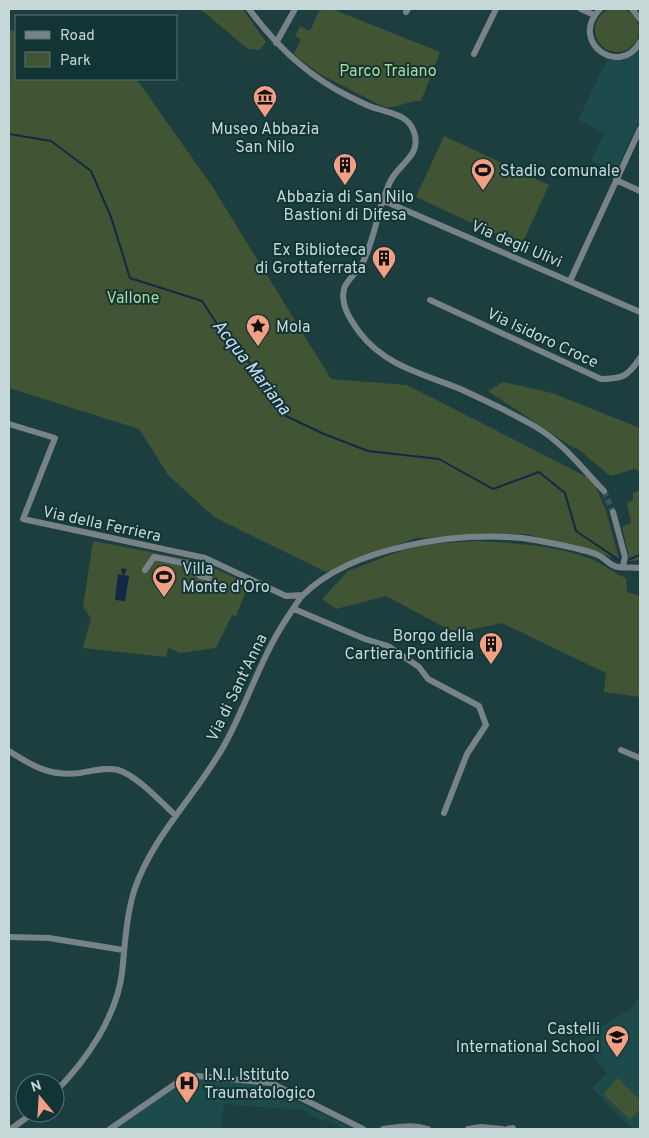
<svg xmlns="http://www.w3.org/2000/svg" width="649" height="1138" font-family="Overpass,sans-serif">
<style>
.built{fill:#1d4a4b}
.green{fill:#415434}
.water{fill:#152747}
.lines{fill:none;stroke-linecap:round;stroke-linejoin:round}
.stream{stroke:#152747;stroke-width:2}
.street-tunnel{stroke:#365556;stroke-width:6;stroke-dasharray:6 3;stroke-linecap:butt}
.street{stroke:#778389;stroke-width:6}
.labels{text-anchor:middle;stroke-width:4;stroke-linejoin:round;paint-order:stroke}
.park-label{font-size:16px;fill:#afd798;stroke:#123435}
.poi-label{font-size:16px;fill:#c5d7d7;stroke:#123435;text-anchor:start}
.street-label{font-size:16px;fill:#c5d7d7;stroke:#123435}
.water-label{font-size:18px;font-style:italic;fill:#ccdbf4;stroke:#123435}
</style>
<rect width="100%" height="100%" fill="#1d3e3f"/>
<path class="built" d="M 640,48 L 640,119 L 615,173 L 591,161 L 604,133 L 578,120 L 607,60 L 625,58 Z
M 640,997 L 640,1129 L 632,1129 L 592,1088 L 607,1073 L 582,1043 L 592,1033 L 629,1010 Z
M 191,1079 L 261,1084 L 275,1096 L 278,1093 L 353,1129 L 345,1129 L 325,1119 L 324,1122 L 302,1110 L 224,1104 L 221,1129 L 114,1129 L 180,1084 Z"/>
<path class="green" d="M595 30a22 22 0 1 1 44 0a22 22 0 1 1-44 0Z
M 200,9 L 243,9 L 266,42 L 260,50 L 248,49 Z
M 320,9 L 332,9 L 440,52 L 421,101 C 408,100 397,109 384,107 L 320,74 L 297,57 L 294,53 L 301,40 L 295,36 L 300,26 L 310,31 Z
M 9,29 L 16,33 L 16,79 L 134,79 L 140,84 L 212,186 L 331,379 L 407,385 L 593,480 L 606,511 L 619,559 L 525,534 L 416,538 L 326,572 L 214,517 L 168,475 L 139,429 L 9,388 Z
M 444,136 L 549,185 L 521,246 L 416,197 Z
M 503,382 L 552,393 L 640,428 L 640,472 L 635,469 L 610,476 L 578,449 L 572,447 L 488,391 Z
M 640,490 L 640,560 L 630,561 L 622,527 L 631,523 L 627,503 L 633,500 L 633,493 Z
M 93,541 L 202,562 L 208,572 L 214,568 L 242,581 L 241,585 L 247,589 L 236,616 L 232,615 L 216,648 L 180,653 L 168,648 L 166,657 L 83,648 L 91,618 L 83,607 Z
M 475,541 C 514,543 555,545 591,559 C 603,564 614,573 626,578 L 627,592 L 640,596 L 640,697 L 604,692 L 606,673 L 502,623 L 455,633 L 386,596 L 336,609 L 322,599 L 348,571 L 416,545 Z
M 618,1078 L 640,1100 L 640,1109 L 630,1120 L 603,1094 Z"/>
<path class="water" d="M 122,568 L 127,569 L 124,575 L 129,576 L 125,601 L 115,600 L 118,574 L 123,575 L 121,571 Z"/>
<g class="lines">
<path class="stream" d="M 9,134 L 51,141 L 91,171 L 111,217 L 130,278 L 202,301 L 234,350 L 250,363 L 286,416 L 324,434 L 368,451 L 439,459 L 493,489 L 539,472 L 565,493 L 576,531 L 619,560
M 630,559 L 640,555"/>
<path class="street-tunnel" d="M 604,491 L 613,512"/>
<path class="street" d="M 249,9 C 276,46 309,77 350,97 C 359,101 369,107 378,109 C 393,114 408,115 414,132 C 422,155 400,163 391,180 C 378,205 376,236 363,262 C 359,271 346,280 344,289 C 340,305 351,321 360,333 C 384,365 423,374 458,388 C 484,400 511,412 536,427 C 563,443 582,468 604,491
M 581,9 L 594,15
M 600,9 C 568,42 620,78 640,42
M 632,9 L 640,19
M 406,12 L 408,9
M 276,43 L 295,9
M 474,54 L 496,9
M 616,180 L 640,191
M 382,200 L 640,312
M 570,281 L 640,129
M 430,300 L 601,379 C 623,379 628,376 640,358
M 9,424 L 55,438 L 23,519 L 205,558 L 286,596 L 303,595
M 613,512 L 625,557 L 623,566
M 145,570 L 154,557 L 188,564 L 200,576 L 209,578
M 294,609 L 365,639 L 388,646 L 419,667 L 428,679 L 479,706 L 486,725 L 467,754 L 444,813
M 621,750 L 640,758
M 9,751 C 32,766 51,777 80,773 C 92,771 106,767 118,770 C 136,775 161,802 175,815
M 9,937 L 49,938 L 123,950
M 55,1092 C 86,1061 116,1018 122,973 C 125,945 126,918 134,891 C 153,834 198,794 226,742 C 248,701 261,657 287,618 C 292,611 297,601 303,595 C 353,546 455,532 522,538 C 537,540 585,549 598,555 C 605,558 611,567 618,567 C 625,568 632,567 640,568
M 11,1129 L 33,1113
M 110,1129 L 178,1082 L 197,1076 L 271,1083 L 363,1129
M 383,1129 C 400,1127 412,1124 428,1129
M 468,1129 L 481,1127 L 502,1129
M 507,1129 L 513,1128"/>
</g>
<defs>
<g id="museum-pin" transform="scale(1.25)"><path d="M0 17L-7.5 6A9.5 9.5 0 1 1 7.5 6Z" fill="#f39f84" stroke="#123435"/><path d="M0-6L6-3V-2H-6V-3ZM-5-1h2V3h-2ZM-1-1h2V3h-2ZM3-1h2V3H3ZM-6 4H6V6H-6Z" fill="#111"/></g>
<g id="building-pin" transform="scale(1.25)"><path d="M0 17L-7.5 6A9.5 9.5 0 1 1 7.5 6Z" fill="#f39f84" stroke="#123435"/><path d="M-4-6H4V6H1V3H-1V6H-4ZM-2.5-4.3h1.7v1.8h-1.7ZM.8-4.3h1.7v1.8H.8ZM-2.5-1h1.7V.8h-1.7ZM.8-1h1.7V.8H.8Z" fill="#111"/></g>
<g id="stadium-pin" transform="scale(1.25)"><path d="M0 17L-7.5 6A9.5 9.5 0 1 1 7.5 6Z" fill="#f39f84" stroke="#123435"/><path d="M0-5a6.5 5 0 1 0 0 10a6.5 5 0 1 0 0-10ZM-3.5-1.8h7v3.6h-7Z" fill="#111"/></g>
<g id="sight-pin" transform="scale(1.25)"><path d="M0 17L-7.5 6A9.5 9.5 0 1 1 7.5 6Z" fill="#f39f84" stroke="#123435"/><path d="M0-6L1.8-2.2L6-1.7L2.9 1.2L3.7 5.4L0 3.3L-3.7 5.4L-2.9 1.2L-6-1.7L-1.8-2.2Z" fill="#111"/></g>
<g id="school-pin" transform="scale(1.25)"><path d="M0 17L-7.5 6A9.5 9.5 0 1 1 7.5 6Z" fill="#f39f84" stroke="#123435"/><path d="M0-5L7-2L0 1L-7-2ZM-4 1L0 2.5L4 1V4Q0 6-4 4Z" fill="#111"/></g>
<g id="hospital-pin" transform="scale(1.25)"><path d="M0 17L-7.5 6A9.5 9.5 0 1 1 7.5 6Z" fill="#f39f84" stroke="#123435"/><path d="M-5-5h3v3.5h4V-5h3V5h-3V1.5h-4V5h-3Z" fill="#111"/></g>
</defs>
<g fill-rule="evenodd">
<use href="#museum-pin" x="265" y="97"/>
<use href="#building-pin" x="345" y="165"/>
<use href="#stadium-pin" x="483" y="170"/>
<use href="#building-pin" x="384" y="258"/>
<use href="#sight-pin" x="258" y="326"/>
<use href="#stadium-pin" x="164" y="577"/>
<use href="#building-pin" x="491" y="644"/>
<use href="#school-pin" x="617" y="1037"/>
<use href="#hospital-pin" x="187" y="1083"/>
</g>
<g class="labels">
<g class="park-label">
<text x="388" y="76">Parco Traiano</text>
<text x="133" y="303">Vallone</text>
</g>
<g class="poi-label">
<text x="265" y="134" text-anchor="middle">Museo Abbazia<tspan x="265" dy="18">San Nilo</tspan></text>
<text x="500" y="176">Stadio comunale</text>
<text x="345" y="202" text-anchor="middle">Abbazia di San Nilo<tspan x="345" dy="18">Bastioni di Difesa</tspan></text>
<text x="366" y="255" text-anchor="end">Ex Biblioteca<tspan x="366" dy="18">di Grottaferrata</tspan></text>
<text x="276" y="332">Mola</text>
<text x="182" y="574">Villa<tspan x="182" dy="18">Monte d'Oro</tspan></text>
<text x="474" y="641" text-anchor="end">Borgo della<tspan x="474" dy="18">Cartiera Pontificia</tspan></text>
<text x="600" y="1034" text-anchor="end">Castelli<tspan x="600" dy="18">International School</tspan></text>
<text x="204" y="1080">I.N.I. Istituto<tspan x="204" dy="18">Traumatologico</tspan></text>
</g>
<g class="street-label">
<text transform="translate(517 243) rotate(23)" y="6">Via degli Ulivi</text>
<text transform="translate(543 337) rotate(25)" y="6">Via Isidoro Croce</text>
<text transform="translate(102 523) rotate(12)" y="6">Via della Ferriera</text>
<text transform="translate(236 687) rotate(-64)" y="6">Via di Sant'Anna</text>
</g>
<g class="water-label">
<text transform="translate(252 367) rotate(52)" y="6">Acqua Mariana</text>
</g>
</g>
<rect width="649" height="1138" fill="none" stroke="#c5d7d7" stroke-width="20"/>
<rect x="15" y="15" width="162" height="65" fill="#123435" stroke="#5a7576"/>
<rect x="25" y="31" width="25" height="8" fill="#778389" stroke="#5a7576"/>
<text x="60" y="40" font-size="15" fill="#c5d7d7">Road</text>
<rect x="25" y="52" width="25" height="15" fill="#415434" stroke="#5a7576"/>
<text x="60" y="65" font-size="15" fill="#c5d7d7">Park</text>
<g transform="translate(40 1098) rotate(342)"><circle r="24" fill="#123435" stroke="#5a7576"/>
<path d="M0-4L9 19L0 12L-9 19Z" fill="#f39f84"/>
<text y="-8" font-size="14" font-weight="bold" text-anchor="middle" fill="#c5d7d7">N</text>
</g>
</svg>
